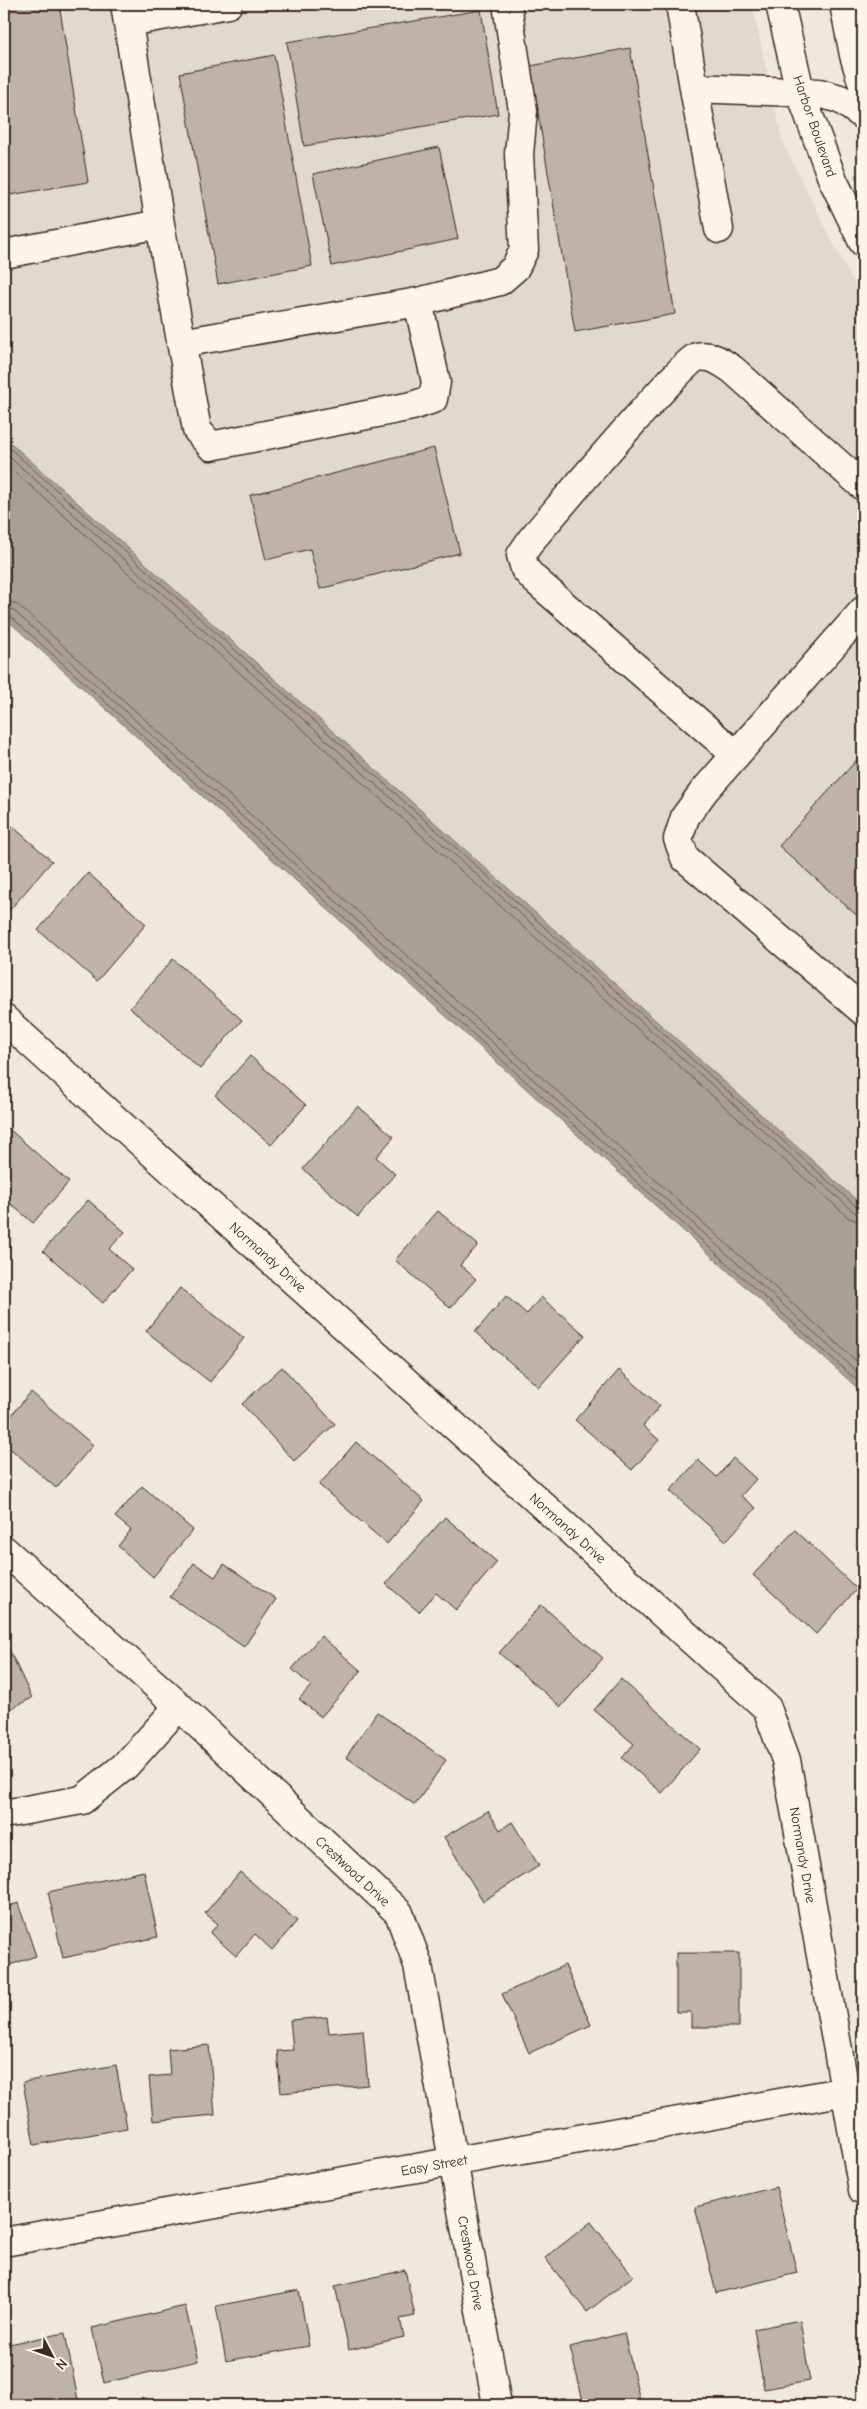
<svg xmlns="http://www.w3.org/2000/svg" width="867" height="2409" font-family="'Comic Neue',sans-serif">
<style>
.built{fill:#e1d9c9}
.water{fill:#aaa091;stroke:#7e7163}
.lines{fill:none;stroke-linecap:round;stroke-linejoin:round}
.shore{stroke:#67594c;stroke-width:1}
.building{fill:#beb3a4;stroke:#3b2a1e}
.minor-casing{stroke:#3b2a1e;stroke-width:31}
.minor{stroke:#fcf5e5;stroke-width:28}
.labels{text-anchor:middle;stroke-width:4;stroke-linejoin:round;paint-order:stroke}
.street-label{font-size:14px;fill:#3b2a1e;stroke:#fcf5e5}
</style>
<rect width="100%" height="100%" fill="#f0e9d9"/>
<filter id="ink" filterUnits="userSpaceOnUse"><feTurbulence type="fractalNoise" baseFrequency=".02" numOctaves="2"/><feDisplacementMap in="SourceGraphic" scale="10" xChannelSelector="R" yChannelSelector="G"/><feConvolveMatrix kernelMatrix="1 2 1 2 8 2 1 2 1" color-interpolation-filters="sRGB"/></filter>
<g filter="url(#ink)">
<path class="built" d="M 4,4 L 752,4 L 783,144 L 863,302 L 863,1206 L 4,437 Z"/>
<path class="water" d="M 4,437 L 863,1206 L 863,1393 L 4,617 Z"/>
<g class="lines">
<path class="shore" d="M 4,443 L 858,1208 L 863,1209
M 4,452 L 854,1212 L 863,1215
M 4,462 L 849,1218 L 863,1223
M 4,600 L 18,605 L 863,1367
M 4,607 L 13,610 L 863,1377
M 4,614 L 9,615 L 863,1386"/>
</g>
<path class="building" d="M 4,4 L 59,4 L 88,182 L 4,196 Z
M 481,10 L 498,114 L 304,146 L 287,42 Z
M 630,48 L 675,314 L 575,332 L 530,66 Z
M 274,55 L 312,266 L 218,284 L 180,73 Z
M 439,147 L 458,239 L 332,266 L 313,174 Z
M 434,448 L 460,553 L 320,589 L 310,549 L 266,560 L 250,495 Z
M 863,753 L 863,921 L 779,846 Z
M 4,819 L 52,861 L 8,912 L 4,909 Z
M 88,873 L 146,924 L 97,981 L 38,930 Z
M 173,959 L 242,1020 L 200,1069 L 130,1008 Z
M 250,1056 L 306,1105 L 271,1145 L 215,1095 Z
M 358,1106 L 394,1137 L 376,1157 L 395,1174 L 358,1217 L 303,1169 Z
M 8,1128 L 69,1182 L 33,1223 L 4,1198 L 4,1132 Z
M 88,1200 L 125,1232 L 109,1249 L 132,1269 L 103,1303 L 43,1251 Z
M 438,1211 L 478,1245 L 460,1265 L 476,1279 L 450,1308 L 395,1260 Z
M 180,1288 L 244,1338 L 210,1382 L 146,1331 Z
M 506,1296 L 527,1314 L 541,1297 L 585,1335 L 539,1387 L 475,1332 Z
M 282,1367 L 335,1424 L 294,1461 L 242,1404 Z
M 619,1370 L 660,1406 L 643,1426 L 659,1440 L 632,1470 L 575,1420 Z
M 31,1392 L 93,1445 L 56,1488 L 4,1443 L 4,1424 Z
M 356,1442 L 424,1501 L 387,1544 L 319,1485 Z
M 733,1458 L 756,1479 L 741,1496 L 756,1508 L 726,1541 L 670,1491 L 698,1460 L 717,1477 Z
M 142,1486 L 193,1530 L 153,1577 L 118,1546 L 131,1530 L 115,1517 Z
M 445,1517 L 497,1562 L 456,1610 L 436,1593 L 419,1612 L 386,1584 Z
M 795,1530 L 857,1589 L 816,1634 L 753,1575 Z
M 194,1563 L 215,1577 L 224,1564 L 276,1599 L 244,1647 L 170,1597 Z
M 541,1605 L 603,1658 L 561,1707 L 499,1653 Z
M 321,1636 L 361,1671 L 321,1717 L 299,1699 L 311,1686 L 292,1669 Z
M 6,1643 L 32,1698 L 4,1712 L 4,1644 Z
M 621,1679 L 700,1749 L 662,1793 L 622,1758 L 634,1744 L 594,1710 Z
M 377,1712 L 446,1760 L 415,1805 L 346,1757 Z
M 488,1811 L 500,1830 L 512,1822 L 539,1866 L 483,1901 L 444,1837 Z
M 144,1871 L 158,1937 L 63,1958 L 48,1892 Z
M 240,1872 L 297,1921 L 272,1950 L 255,1934 L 236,1956 L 210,1933 L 218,1924 L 205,1913 Z
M 18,1903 L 36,1956 L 4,1967 L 4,1908 Z
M 676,1953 L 739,1953 L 739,2027 L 691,2027 L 691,2012 L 676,2012 Z
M 565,1965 L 591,2025 L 529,2053 L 502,1994 Z
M 327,2017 L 329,2033 L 363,2030 L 368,2085 L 281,2093 L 277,2051 L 293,2050 L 290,2020 Z
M 209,2045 L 215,2115 L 153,2121 L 149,2077 L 170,2075 L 168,2049 Z
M 116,2065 L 127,2128 L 34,2145 L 23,2082 Z
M 776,2187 L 797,2273 L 716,2293 L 695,2207 Z
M 591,2222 L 633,2276 L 587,2312 L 545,2258 Z
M 405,2270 L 415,2316 L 400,2319 L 404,2337 L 349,2350 L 335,2286 Z
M 299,2290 L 309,2346 L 226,2361 L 216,2306 Z
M 185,2306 L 198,2361 L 104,2383 L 92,2328 Z
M 800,2320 L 810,2381 L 764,2389 L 754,2329 Z
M 65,2333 L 79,2405 L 4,2405 L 4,2345 Z
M 624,2333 L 641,2405 L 584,2405 L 570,2347 Z"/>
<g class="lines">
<g class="minor-casing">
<path id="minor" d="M 125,4 L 160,224
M 680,4 L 694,88 L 819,93 L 840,99 L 863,115
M 780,4 L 800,91 L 832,178 L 863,242
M 844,4 L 854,55 L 863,85
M 128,22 L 228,4
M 694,88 L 719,229
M 4,254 L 160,224 L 197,430 L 211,446 L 412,406 L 433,399 L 436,382 L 418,302 L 500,281 L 515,268 L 524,250 L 519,154 L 523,111 L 507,4
M 181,343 L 418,302
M 863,611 L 704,791 L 685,817 L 678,839 L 685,858 L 863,1011
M 736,755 L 534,579 L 525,569 L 521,555 L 532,539 C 552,516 683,360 697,357 C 711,354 721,362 732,369 L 863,486
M 4,1019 L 767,1708 L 786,1760 L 863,2190
M 4,1550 L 179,1706 L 399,1913 L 418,1965 L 497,2405
M 4,1814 L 82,1800 L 126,1765 L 179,1706
M 4,2242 L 863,2088"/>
</g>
<use href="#minor" class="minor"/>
</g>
</g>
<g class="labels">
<g class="street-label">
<text transform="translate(815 126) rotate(71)" y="5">Harbor Boulevard</text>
<text transform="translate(268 1257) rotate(42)" y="5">Normandy Drive</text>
<text transform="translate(568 1528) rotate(42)" y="5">Normandy Drive</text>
<text transform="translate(803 1855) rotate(80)" y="5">Normandy Drive</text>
<text transform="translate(353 1871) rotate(43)" y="5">Crestwood Drive</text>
<text transform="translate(434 2165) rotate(-10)" y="5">Easy Street</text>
<text transform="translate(471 2263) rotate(80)" y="5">Crestwood Drive</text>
</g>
</g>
<rect width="867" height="2409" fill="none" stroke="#fcf5e5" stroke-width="20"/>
<rect x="10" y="10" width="847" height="2389" fill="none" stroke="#3b2a1e" stroke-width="2" filter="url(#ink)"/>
<g transform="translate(52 2356) rotate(131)" stroke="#fcf5e5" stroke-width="4" paint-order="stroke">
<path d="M0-4L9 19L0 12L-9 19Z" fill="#3b2a1e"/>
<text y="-8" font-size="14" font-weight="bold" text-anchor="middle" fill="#3b2a1e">N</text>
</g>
</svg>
